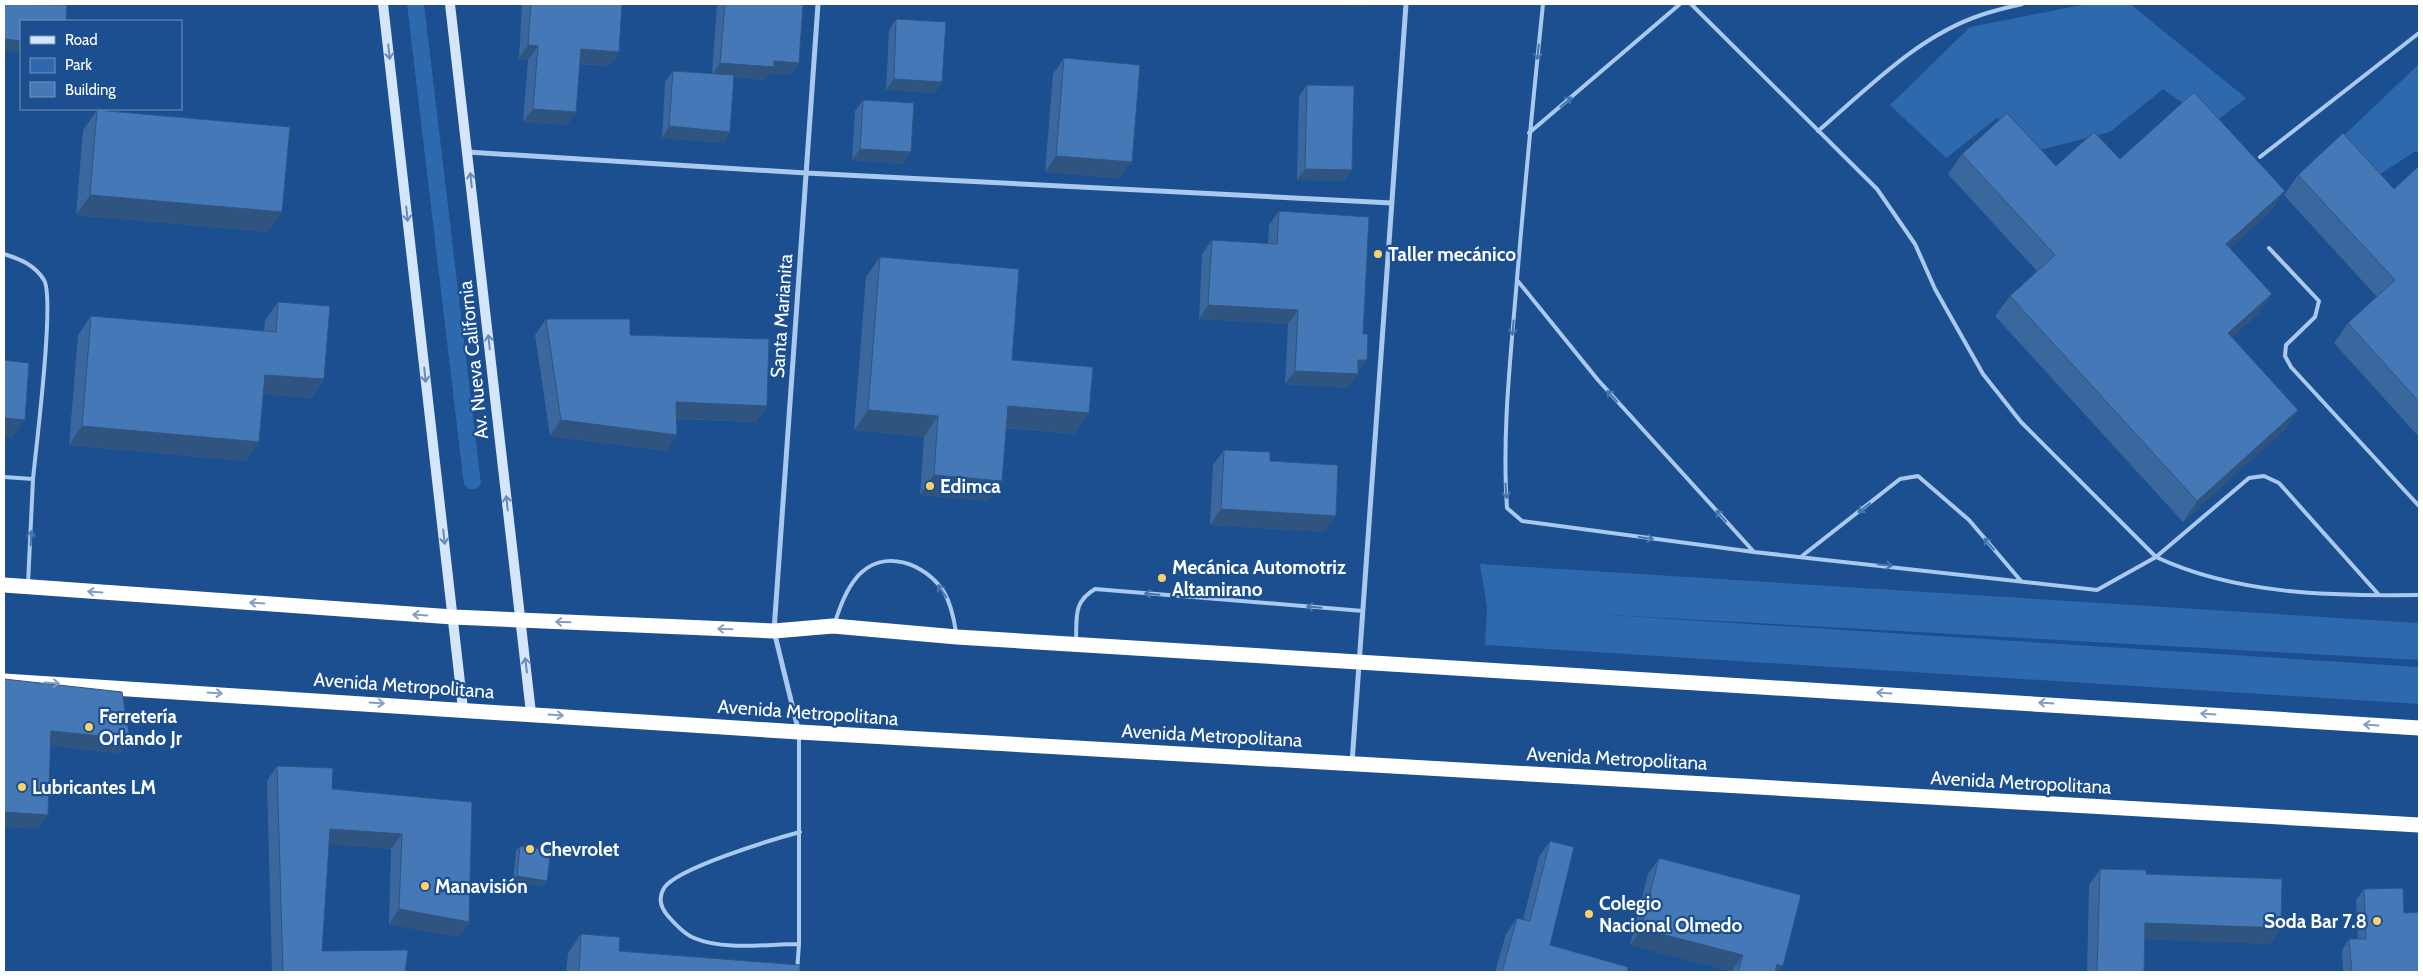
<svg xmlns="http://www.w3.org/2000/svg" width="2423" height="976" font-family="Cabin,sans-serif">
<style>
.green{fill:#2e69ad}
.lines{fill:none;stroke-linecap:round;stroke-linejoin:round}
.lane{stroke:#a9c9ee;stroke-width:4}
.street{stroke:#a9c9ee;stroke-width:5}
.secondary{stroke:#d6e6fa;stroke-width:10}
.highway{stroke:#fff;stroke-width:15}
.wall{fill:#3a679d}
.shaded-wall{fill:#305480}
.building{fill:#4478b7;stroke:#305480}
.oneway{stroke:#668bba}
.oneway2{stroke:#4674ac}
.oneway3{stroke:#829ec1}
.poi-dot{fill:#ffd166;stroke:#1b4f8f;stroke-width:2}
.labels{text-anchor:middle;stroke-width:4.5;stroke-linejoin:round;paint-order:stroke}
.poi-label{font-size:19px;font-weight:bold;fill:#fff;stroke:#1b4f8f;text-anchor:start}
.street-label{font-size:19px;fill:#fff;stroke:#1b4f8f}
</style>
<rect width="100%" height="100%" fill="#1b4f8f"/>
<path class="green" d="M 407,4 L 424,4 L 481,484 L 476,489 L 469,489 L 464,485 Z
M 2087,4 L 2130,4 L 2246,98 L 2213,124 L 2163,89 L 2110,132 L 2040,150 L 1997,118 L 1946,158 L 1890,105 L 1970,27 Z
M 2419,64 L 2419,153 L 2416,151 L 2377,176 L 2338,141 Z
M 1480,564 L 2419,623 L 2419,660 L 1594,614 L 2419,667 L 2419,704 L 1485,645 L 1487,608 Z"/>
<g class="lines">
<path class="lane" d="M 1543,4 C 1533,100 1524,195 1516,291 C 1510,363 1502,436 1507,508 L 1522,521 L 1754,552 L 2097,590 L 2156,557 L 2249,478 L 2264,476 L 2279,483 L 2379,595
M 1691,4 L 1877,189 L 1915,244 L 1935,289 L 1983,374 L 2021,422 L 2156,557 C 2237,595 2332,596 2419,595
M 1818,131 C 1868,88 1918,36 1981,15 C 1995,10 2009,7 2022,4
M 1529,133 L 1680,4
M 2260,157 L 2419,33
M 2269,248 L 2319,301 L 2315,317 L 2286,345 L 2285,356 L 2291,367 L 2419,506
M 4,254 C 20,259 35,265 44,280 C 55,298 36,448 33,479
M 1517,280 L 1598,380 L 1754,552
M 4,477 L 33,479 L 28,584
M 1802,556 L 1900,479 L 1918,476 L 1969,520 L 2021,581
M 835,622 C 840,607 846,590 857,577 C 883,547 925,563 944,592 C 951,604 954,619 956,632
M 1076,640 C 1077,617 1073,602 1095,589 L 1363,611
M 799,944 C 766,944 725,951 694,938 C 684,934 675,924 668,916 C 661,908 658,898 664,888 C 677,868 774,839 800,832
M 797,972 L 799,944 L 799,735"/>
<path class="street" d="M 467,152 L 806,173 L 1392,203
M 798,729 L 774,631 L 818,4
M 1352,763 L 1406,4"/>
<path class="secondary" d="M 383,4 L 463,709
M 450,4 L 531,713"/>
<path class="highway" d="M 4,585 L 453,617 L 774,631 L 833,626 L 957,637 L 2419,728
M 4,681 L 799,732 L 2419,825"/>
</g>
<path class="wall" d="M 522,4 L 622,4 L 619,52 L 609,66 L 580,64 L 576,112 L 567,125 L 523,122 L 528,60 L 519,59 Z
M 717,4 L 803,4 L 799,63 L 790,75 L 769,73 L 765,80 L 734,77 L 730,132 L 723,143 L 662,138 L 665,82 L 673,71 L 712,74 Z
M 896,19 L 942,82 L 935,93 L 886,90 L 889,30 Z
M 21,21 L 21,69 L 20,52 L 4,50 Z
M 1064,58 L 1120,178 L 1045,172 L 1053,74 Z
M 1307,85 L 1352,170 L 1344,181 L 1297,180 L 1299,96 Z
M 863,100 L 904,164 L 852,160 L 855,111 Z
M 97,110 L 282,212 L 268,232 L 76,215 L 83,130 Z
M 1962,154 L 2056,166 L 2120,159 L 2271,211 L 2230,248 L 2258,314 L 2232,337 L 2298,410 L 2284,430 L 2183,522 L 1995,316 L 2010,296 L 2037,271 L 1948,174 Z
M 2419,166 L 2419,437 L 2334,343 L 2348,323 L 2377,297 L 2284,195 L 2298,175 L 2394,189 Z
M 1279,211 L 1358,373 L 1348,388 L 1285,384 L 1288,324 L 1199,319 L 1202,254 L 1212,240 L 1268,244 L 1269,225 Z
M 880,257 L 1012,360 L 1075,434 L 1006,428 L 988,501 L 920,495 L 924,437 L 854,430 L 866,277 Z
M 278,302 L 324,379 L 311,398 L 263,394 L 259,442 L 246,461 L 69,445 L 78,335 L 91,316 L 264,331 L 265,320 Z
M 546,319 L 630,335 L 767,406 L 756,422 L 676,419 L 666,451 L 550,436 L 535,335 Z
M 1224,450 L 1270,461 L 1325,532 L 1210,525 L 1213,465 Z
M 277,766 L 332,789 L 472,802 L 469,922 L 458,937 L 389,924 L 391,849 L 329,844 L 322,951 L 405,972 L 272,972 L 267,781 Z
M 1550,841 L 1550,945 L 1627,972 L 1495,972 L 1506,934 L 1517,918 L 1523,920 L 1539,857 Z
M 520,846 L 547,881 L 543,886 L 513,882 L 516,851 Z
M 1659,858 L 1783,966 L 1778,972 L 1732,972 L 1732,971 L 1630,945 L 1648,874 Z
M 2100,869 L 2146,874 L 2270,944 L 2145,939 L 2144,972 L 2087,972 L 2089,885 Z
M 2364,889 L 2404,913 L 2419,972 L 2343,972 L 2342,950 L 2349,939 L 2358,939 L 2356,900 Z
M 581,934 L 619,951 L 800,972 L 566,972 L 568,953 Z"/>
<path class="shaded-wall" d="M 1275,4 L 1367,4 L 1365,6 Z
M 4,39 L 21,41 L 21,50 L 20,52 L 4,50 Z
M 528,45 L 538,46 L 528,60 L 519,59 Z
M 581,49 L 619,52 L 609,66 L 571,63 Z
M 774,61 L 799,63 L 790,75 L 769,73 L 765,80 L 712,75 L 720,63 Z
M 894,79 L 942,82 L 935,93 L 886,90 Z
M 533,109 L 576,112 L 567,125 L 523,122 Z
M 669,126 L 730,132 L 723,143 L 662,138 Z
M 860,149 L 911,152 L 904,164 L 852,160 Z
M 1056,156 L 1132,162 L 1120,178 L 1045,172 Z
M 1305,169 L 1352,170 L 1344,181 L 1297,180 Z
M 2285,191 L 2271,211 L 2212,264 L 2226,244 Z
M 90,195 L 282,212 L 268,232 L 76,215 Z
M 2272,294 L 2258,314 L 2214,354 L 2228,333 Z
M 1208,305 L 1298,310 L 1288,324 L 1199,319 Z
M 1358,360 L 1367,360 L 1357,374 Z
M 1295,371 L 1358,374 L 1348,388 L 1285,384 Z
M 265,375 L 324,379 L 311,398 L 252,393 Z
M 676,402 L 767,406 L 756,422 L 665,418 Z
M 1008,406 L 1089,413 L 1075,434 L 994,426 Z
M 868,410 L 938,416 L 924,437 L 854,430 Z
M 2298,410 L 2284,430 L 2183,522 L 2197,501 Z
M 4,418 L 25,420 L 12,438 L 4,437 Z
M 561,420 L 677,435 L 666,451 L 550,436 Z
M 82,426 L 259,442 L 246,461 L 69,445 Z
M 934,475 L 1002,481 L 988,501 L 920,495 Z
M 1221,509 L 1336,516 L 1325,532 L 1210,525 Z
M 51,731 L 130,739 L 120,754 L 41,745 Z
M 4,812 L 48,815 L 38,829 L 4,827 Z
M 330,829 L 402,834 L 391,849 L 319,844 Z
M 517,876 L 547,881 L 543,886 L 513,882 Z
M 399,909 L 469,922 L 458,937 L 389,924 Z
M 2145,923 L 2281,928 L 2270,944 L 2134,939 Z
M 1641,929 L 1743,955 L 1732,971 L 1630,945 Z
M 1777,964 L 1783,966 L 1778,972 L 1772,972 Z"/>
<path class="building" d="M 4,4 L 67,5 L 66,21 L 21,21 L 21,41 L 4,39 Z
M 531,4 L 622,4 L 619,52 L 581,49 L 576,112 L 533,109 L 538,46 L 528,45 Z
M 725,4 L 803,4 L 799,63 L 774,61 L 774,67 L 720,63 Z
M 896,19 L 946,22 L 942,82 L 894,79 Z
M 1064,58 L 1140,65 L 1132,162 L 1056,156 Z
M 673,71 L 734,75 L 730,132 L 669,126 Z
M 1307,85 L 1354,86 L 1352,170 L 1305,169 Z
M 2194,92 L 2285,191 L 2226,244 L 2272,294 L 2228,333 L 2298,410 L 2197,501 L 2010,296 L 2055,255 L 1962,154 L 2007,113 L 2056,166 L 2094,132 L 2120,159 Z
M 863,100 L 914,103 L 911,152 L 860,149 Z
M 97,110 L 290,127 L 282,212 L 90,195 Z
M 2343,133 L 2394,189 L 2419,166 L 2419,402 L 2348,323 L 2395,280 L 2298,175 Z
M 1279,211 L 1369,217 L 1363,334 L 1368,334 L 1367,360 L 1358,360 L 1358,374 L 1295,371 L 1298,310 L 1208,305 L 1212,240 L 1277,244 Z
M 880,257 L 1019,269 L 1012,360 L 1093,367 L 1089,413 L 1008,406 L 1002,481 L 934,475 L 938,416 L 868,410 Z
M 278,302 L 330,306 L 324,379 L 265,375 L 259,442 L 82,426 L 91,316 L 276,332 Z
M 546,319 L 630,319 L 630,335 L 769,339 L 767,406 L 676,402 L 677,435 L 561,420 Z
M 4,360 L 29,363 L 25,420 L 4,418 Z
M 1224,450 L 1270,452 L 1270,461 L 1338,465 L 1336,516 L 1221,509 Z
M 4,679 L 122,692 L 130,739 L 51,731 L 48,815 L 4,812 Z
M 277,766 L 333,768 L 332,789 L 472,802 L 469,922 L 399,909 L 402,834 L 330,829 L 322,951 L 408,950 L 405,972 L 283,972 Z
M 1550,841 L 1574,847 L 1550,945 L 1628,967 L 1627,972 L 1502,972 L 1517,918 L 1530,921 Z
M 520,846 L 551,850 L 547,881 L 517,876 Z
M 1659,858 L 1801,895 L 1783,966 L 1777,964 L 1775,972 L 1738,972 L 1743,955 L 1641,929 Z
M 2100,869 L 2146,870 L 2146,874 L 2282,879 L 2281,928 L 2145,923 L 2144,972 L 2097,972 Z
M 2403,888 L 2404,913 L 2419,912 L 2419,972 L 2352,972 L 2349,939 L 2366,939 L 2364,889 Z
M 581,934 L 620,937 L 619,951 L 800,965 L 800,972 L 579,972 Z"/>
<defs><path id="oneway-shaft" d="M-6 0H5M1.5-3L5.5 0L1.5 3" fill="none" stroke-width="1.6" stroke-linecap="round" stroke-linejoin="round" transform="scale(1.25)"/></defs>
<g class="oneway">
<use href="#oneway-shaft" transform="translate(389 52) rotate(84)"/>
<use href="#oneway-shaft" transform="translate(471 180) rotate(-96)"/>
<use href="#oneway-shaft" transform="translate(407 214) rotate(84)"/>
<use href="#oneway-shaft" transform="translate(489 342) rotate(-96)"/>
<use href="#oneway-shaft" transform="translate(425 375) rotate(84)"/>
<use href="#oneway-shaft" transform="translate(507 503) rotate(-96)"/>
<use href="#oneway-shaft" transform="translate(444 537) rotate(84)"/>
<use href="#oneway-shaft" transform="translate(526 665) rotate(-97)"/>
</g>
<g class="oneway2">
<use href="#oneway-shaft" transform="translate(1538 52) rotate(96)"/>
<use href="#oneway-shaft" transform="translate(1566 102) rotate(-41)"/>
<use href="#oneway-shaft" transform="translate(1513 328) rotate(95)"/>
<use href="#oneway-shaft" transform="translate(1612 396) rotate(-132)"/>
<use href="#oneway-shaft" transform="translate(1506 491) rotate(86)"/>
<use href="#oneway-shaft" transform="translate(1864 508) rotate(142)"/>
<use href="#oneway-shaft" transform="translate(1721 516) rotate(-132)"/>
<use href="#oneway-shaft" transform="translate(31 538) rotate(-87)"/>
<use href="#oneway-shaft" transform="translate(1646 538) rotate(8)"/>
<use href="#oneway-shaft" transform="translate(1989 544) rotate(-131)"/>
<use href="#oneway-shaft" transform="translate(1885 565) rotate(6)"/>
<use href="#oneway-shaft" transform="translate(942 591) rotate(-124)"/>
<use href="#oneway-shaft" transform="translate(1152 594) rotate(-175)"/>
<use href="#oneway-shaft" transform="translate(1314 607) rotate(-175)"/>
</g>
<g class="oneway3">
<use href="#oneway-shaft" transform="translate(95 592) rotate(-176)"/>
<use href="#oneway-shaft" transform="translate(257 603) rotate(-176)"/>
<use href="#oneway-shaft" transform="translate(420 615) rotate(-176)"/>
<use href="#oneway-shaft" transform="translate(563 622) rotate(-178)"/>
<use href="#oneway-shaft" transform="translate(725 629) rotate(-178)"/>
<use href="#oneway-shaft" transform="translate(52 683) rotate(4)"/>
<use href="#oneway-shaft" transform="translate(215 693) rotate(4)"/>
<use href="#oneway-shaft" transform="translate(1884 693) rotate(-176)"/>
<use href="#oneway-shaft" transform="translate(377 703) rotate(4)"/>
<use href="#oneway-shaft" transform="translate(2046 703) rotate(-176)"/>
<use href="#oneway-shaft" transform="translate(2208 714) rotate(-176)"/>
<use href="#oneway-shaft" transform="translate(556 715) rotate(4)"/>
<use href="#oneway-shaft" transform="translate(2371 725) rotate(-176)"/>
</g>
<g class="poi-dot">
<circle cx="1378" cy="254" r="5"/>
<circle cx="930" cy="486" r="5"/>
<circle cx="1162" cy="578" r="5"/>
<circle cx="89" cy="727" r="5"/>
<circle cx="22" cy="787" r="5"/>
<circle cx="530" cy="849" r="5"/>
<circle cx="425" cy="886" r="5"/>
<circle cx="1589" cy="914" r="5"/>
<circle cx="2377" cy="921" r="5"/>
</g>
<g class="labels">
<g class="poi-label">
<text x="1388" y="261">Taller mecánico</text>
<text x="940" y="493">Edimca</text>
<text x="1172" y="574">Mecánica Automotriz<tspan x="1172" dy="22">Altamirano</tspan></text>
<text x="99" y="723">Ferretería<tspan x="99" dy="22">Orlando Jr</tspan></text>
<text x="32" y="794">Lubricantes LM</text>
<text x="540" y="856">Chevrolet</text>
<text x="435" y="893">Manavisión</text>
<text x="1599" y="910">Colegio<tspan x="1599" dy="22">Nacional Olmedo</tspan></text>
<text x="2367" y="928" text-anchor="end">Soda Bar 7.8</text>
</g>
<g class="street-label">
<text transform="translate(781 316) rotate(-86)" y="7">Santa Marianita</text>
<text transform="translate(473 360) rotate(-96)" y="7">Av. Nueva California</text>
<text transform="translate(404 685) rotate(4)" y="7">Avenida Metropolitana</text>
<text transform="translate(808 712) rotate(4)" y="7">Avenida Metropolitana</text>
<text transform="translate(1212 735) rotate(3)" y="7">Avenida Metropolitana</text>
<text transform="translate(1617 758) rotate(3)" y="7">Avenida Metropolitana</text>
<text transform="translate(2021 782) rotate(3)" y="7">Avenida Metropolitana</text>
</g>
</g>
<rect width="2423" height="976" fill="none" stroke="#ffffff" stroke-width="10"/>
<rect x="20" y="20" width="162" height="90" fill="#1b4f8f" stroke="#7695bc"/>
<rect x="30" y="36" width="25" height="8" fill="#d6e6fa" stroke="#7695bc"/>
<text x="65" y="45" font-size="15" fill="#ffffff">Road</text>
<rect x="30" y="58" width="25" height="15" fill="#2e69ad" stroke="#7695bc"/>
<text x="65" y="70" font-size="15" fill="#ffffff">Park</text>
<rect x="30" y="82" width="25" height="15" fill="#4478b7" stroke="#7695bc"/>
<text x="65" y="95" font-size="15" fill="#ffffff">Building</text>
</svg>
